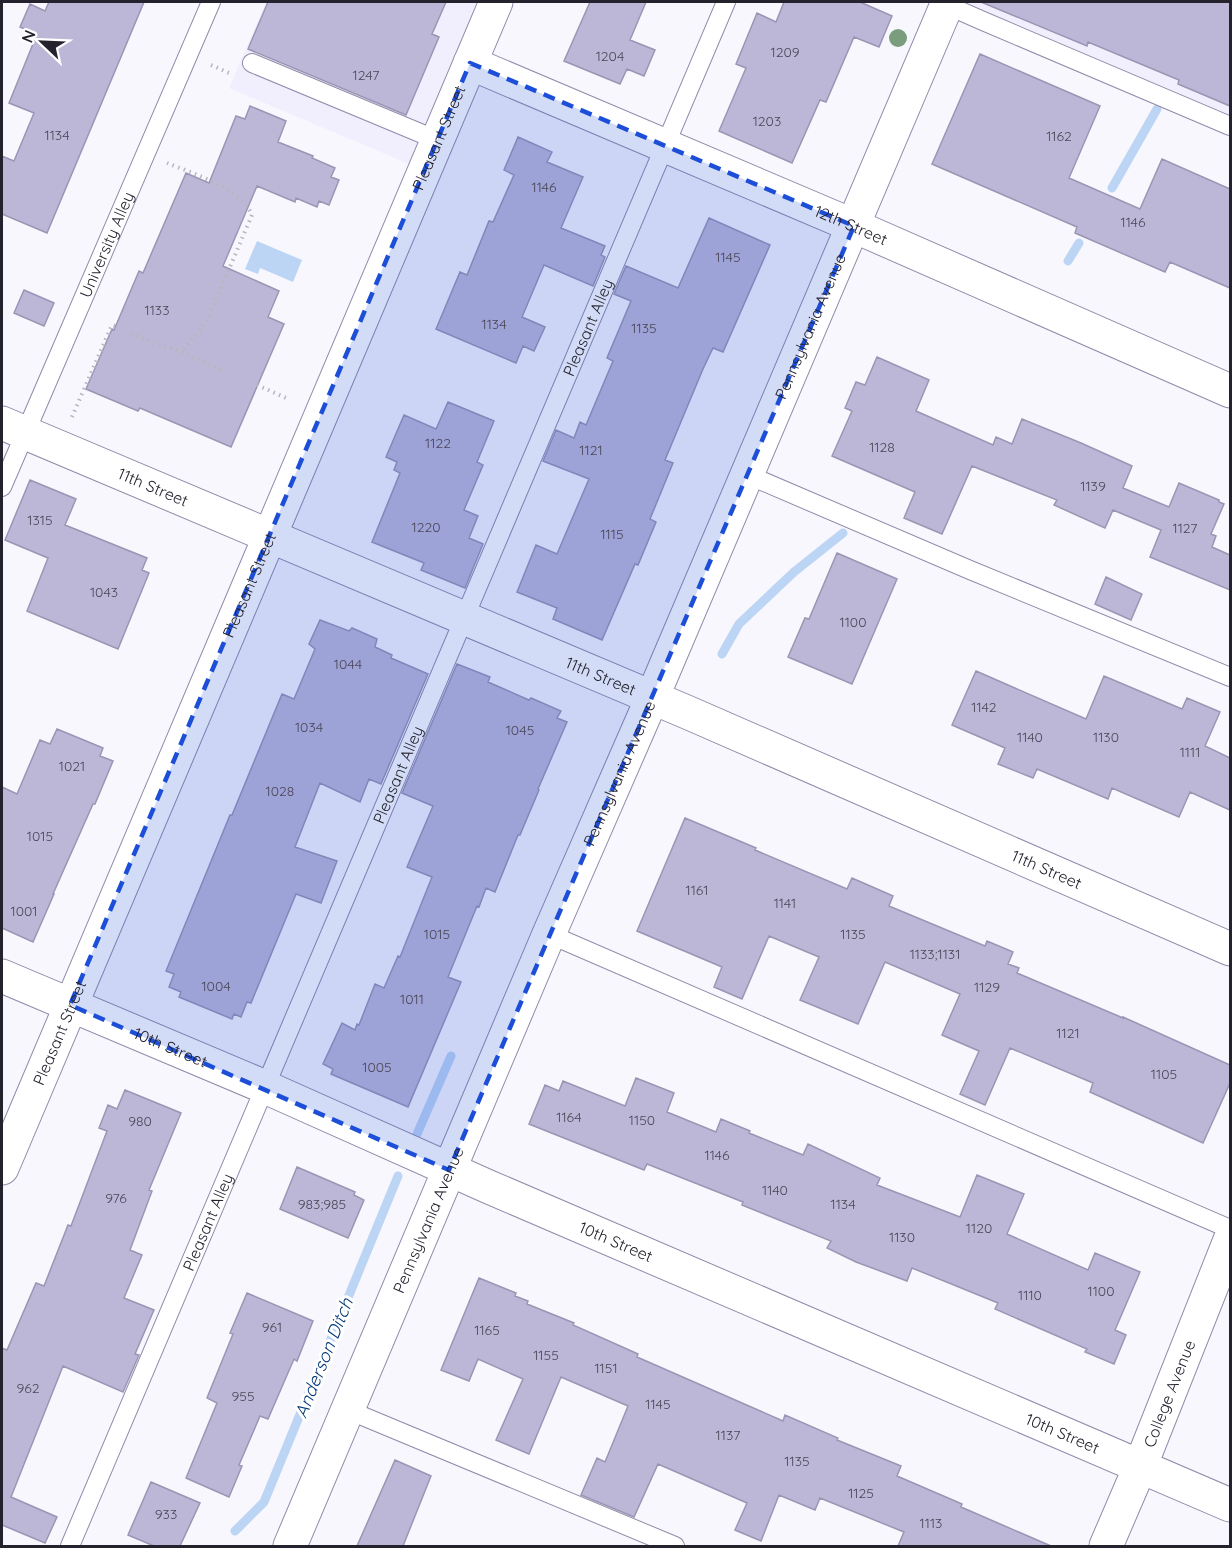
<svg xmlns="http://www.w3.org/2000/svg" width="1232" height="1548" font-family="Quicksand,sans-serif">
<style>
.built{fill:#f1eefe}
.water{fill:#bcd5f5}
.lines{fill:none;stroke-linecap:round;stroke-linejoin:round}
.stream{stroke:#bcd5f5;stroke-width:9}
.building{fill:#bdb7d7;stroke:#9b95b4;stroke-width:1.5}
.service-casing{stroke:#918baa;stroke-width:20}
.minor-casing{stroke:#918baa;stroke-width:35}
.tertiary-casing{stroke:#918baa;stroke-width:35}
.path{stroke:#b7b5bd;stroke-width:4;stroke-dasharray:1.5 4.5;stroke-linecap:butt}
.service{stroke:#fff;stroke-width:18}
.minor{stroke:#fff;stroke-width:33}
.tertiary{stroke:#fff;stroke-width:33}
.tree{fill:#7a9e7d}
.marked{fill:#1d4ed8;fill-opacity:0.2;stroke:#1d4ed8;stroke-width:4.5;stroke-dasharray:12 8;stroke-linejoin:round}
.labels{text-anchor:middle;stroke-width:6;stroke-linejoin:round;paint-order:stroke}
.number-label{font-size:14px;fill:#4b4758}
.street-label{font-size:16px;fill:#25222e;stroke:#fff}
.water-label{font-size:18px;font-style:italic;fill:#033a77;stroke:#fff}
</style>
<rect width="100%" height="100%" fill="#f9f7fe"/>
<path class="built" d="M 266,2 L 479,2 L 409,164 L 229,88 Z
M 965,2 L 1230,2 L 1230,115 Z"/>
<path class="water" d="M 257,241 L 302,260 L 293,282 L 260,268 L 258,274 L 245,269 Z"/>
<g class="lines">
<path class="stream" d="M 1112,188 L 1157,109
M 1068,261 L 1079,243
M 722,654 L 739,624 L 794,572 L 843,533
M 417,1134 L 451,1056
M 235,1531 L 264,1502 L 398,1176"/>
</g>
<path class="building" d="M 49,2 L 144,2 L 47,233 L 2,214 L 2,156 L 14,161 L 34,113 L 9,103 L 37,34 L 20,27 L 30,4 L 45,11 Z
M 268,2 L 446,2 L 432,34 L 439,37 L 406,115 L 248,49 Z
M 590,2 L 646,2 L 630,40 L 655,50 L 644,76 L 627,69 L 620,84 L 564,61 Z
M 784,2 L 860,2 L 892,16 L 879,47 L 854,37 L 826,102 L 820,100 L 792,163 L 719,131 L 746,68 L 736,64 L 757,13 L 776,22 Z
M 981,2 L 1230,2 L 1230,106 L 1178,84 L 1179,80 L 1088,42 L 1087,46 Z
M 980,54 L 1100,106 L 1069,178 L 1140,209 L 1162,159 L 1230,189 L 1230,288 L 1170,262 L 1165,272 L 1075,233 L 1077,227 L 932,164 Z
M 250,106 L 286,121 L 278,142 L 313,156 L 312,158 L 335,168 L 331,177 L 339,180 L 329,205 L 319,201 L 317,207 L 296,198 L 295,202 L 257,186 L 223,266 L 279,291 L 268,317 L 284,324 L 231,447 L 140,408 L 138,411 L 86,389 L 112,329 L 114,330 L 139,271 L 143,273 L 186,173 L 209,183 L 236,116 L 245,119 Z
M 518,137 L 552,152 L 547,162 L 583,177 L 561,228 L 605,246 L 601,255 L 605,257 L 593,286 L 544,265 L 522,317 L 545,327 L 534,351 L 523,346 L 516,363 L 436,329 L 460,272 L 467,275 L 489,221 L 493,222 L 514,175 L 504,170 Z
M 709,218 L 770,245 L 723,352 L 713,348 L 703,369 L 665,460 L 673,463 L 650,519 L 656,522 L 638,565 L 635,564 L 602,640 L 553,619 L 557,608 L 517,592 L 536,545 L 557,554 L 589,479 L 543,461 L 556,430 L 574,438 L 580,422 L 586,425 L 613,361 L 607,358 L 631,301 L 614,294 L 626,266 L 678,288 Z
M 24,290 L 54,303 L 44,326 L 14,313 Z
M 877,357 L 929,380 L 916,411 L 993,445 L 996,437 L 1012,444 L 1022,419 L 1081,443 L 1132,466 L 1123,488 L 1169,507 L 1179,483 L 1219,500 L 1219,502 L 1224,504 L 1211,534 L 1216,536 L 1212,547 L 1230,555 L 1230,590 L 1150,557 L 1161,530 L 1113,510 L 1105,528 L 1054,505 L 1057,500 L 972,466 L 942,534 L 904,518 L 915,492 L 832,456 L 852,411 L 845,408 L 856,382 L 865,385 Z
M 448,402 L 494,421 L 477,462 L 483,465 L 464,510 L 478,516 L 469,538 L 483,544 L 465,588 L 421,570 L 424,563 L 372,542 L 400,473 L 394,470 L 397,462 L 386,457 L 404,415 L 436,429 Z
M 30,480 L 76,499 L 65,525 L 147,558 L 142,570 L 149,573 L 118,649 L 27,611 L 48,558 L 5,540 Z
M 837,553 L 897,579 L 852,684 L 788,657 L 805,618 L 809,619 Z
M 1106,577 L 1142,594 L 1131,620 L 1095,604 Z
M 320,620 L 349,631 L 352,628 L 377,639 L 375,647 L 392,655 L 391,658 L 428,674 L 381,784 L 369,779 L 360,802 L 320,783 L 295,847 L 337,861 L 321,903 L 296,894 L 251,1003 L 247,1002 L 241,1017 L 234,1014 L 232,1019 L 179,997 L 181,992 L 169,987 L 174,974 L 166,971 L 230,815 L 232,815 L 282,694 L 294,699 L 315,649 L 309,644 Z
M 457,664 L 490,677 L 488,682 L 529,700 L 531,698 L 561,711 L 557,718 L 567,722 L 538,789 L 539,790 L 520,835 L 518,835 L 495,892 L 486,888 L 479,907 L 477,906 L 448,977 L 461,982 L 408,1107 L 331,1074 L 333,1069 L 323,1064 L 342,1023 L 355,1030 L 357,1024 L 359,1025 L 375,984 L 384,988 L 398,956 L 400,957 L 432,877 L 407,867 L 433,806 L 402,793 Z
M 976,671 L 1086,719 L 1104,676 L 1182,709 L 1187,698 L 1220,712 L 1205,746 L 1230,758 L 1230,810 L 1190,792 L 1179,817 L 1112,788 L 1108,799 L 1037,769 L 1033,778 L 998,764 L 1005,748 L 952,725 Z
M 57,729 L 103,748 L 100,756 L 113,761 L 95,804 L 93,804 L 53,894 L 54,894 L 33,942 L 2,928 L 2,787 L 17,794 L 40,740 L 50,744 Z
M 685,818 L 756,848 L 755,850 L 847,889 L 852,878 L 893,896 L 889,906 L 985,946 L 987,941 L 1013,952 L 1008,964 L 1019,968 L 1017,973 L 1123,1018 L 1123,1017 L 1230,1065 L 1230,1083 L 1203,1143 L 1090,1092 L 1093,1083 L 1010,1048 L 985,1105 L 960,1094 L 979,1051 L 942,1035 L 960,994 L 885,962 L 858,1024 L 800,1000 L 819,957 L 769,936 L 742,999 L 714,987 L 722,967 L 637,931 Z
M 636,1078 L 674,1093 L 667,1112 L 716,1132 L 721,1119 L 750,1131 L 749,1133 L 803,1155 L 808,1144 L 880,1178 L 877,1185 L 960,1217 L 977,1175 L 1024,1194 L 1007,1234 L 1088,1270 L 1095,1253 L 1140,1272 L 1115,1330 L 1126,1335 L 1114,1364 L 1085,1352 L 1087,1349 L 995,1309 L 998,1303 L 912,1268 L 907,1281 L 856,1262 L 827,1248 L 831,1241 L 742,1205 L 743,1202 L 647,1164 L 644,1170 L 529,1124 L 545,1085 L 559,1091 L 563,1081 L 625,1106 Z
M 125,1090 L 181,1113 L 149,1190 L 152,1191 L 130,1250 L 142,1255 L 124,1298 L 154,1310 L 135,1354 L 139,1355 L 123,1392 L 63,1366 L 11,1497 L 57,1517 L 45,1543 L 2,1525 L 2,1348 L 7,1350 L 36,1283 L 44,1286 L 68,1225 L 71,1226 L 107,1131 L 99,1128 L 108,1105 L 117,1109 Z
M 297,1167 L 355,1192 L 354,1195 L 364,1200 L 348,1238 L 280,1209 Z
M 479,1278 L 516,1293 L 515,1296 L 528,1301 L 527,1304 L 574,1323 L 573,1325 L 638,1354 L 637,1357 L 783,1421 L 785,1415 L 838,1438 L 837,1440 L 901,1466 L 897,1476 L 962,1504 L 961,1507 L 1051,1546 L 898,1546 L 904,1532 L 820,1498 L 815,1510 L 779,1495 L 761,1541 L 735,1530 L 747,1503 L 658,1464 L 634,1517 L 581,1495 L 597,1458 L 605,1462 L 628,1406 L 561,1377 L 529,1454 L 496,1440 L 523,1379 L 478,1359 L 469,1381 L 441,1370 Z
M 247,1293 L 313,1321 L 297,1361 L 294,1359 L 268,1419 L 260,1416 L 239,1465 L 242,1466 L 229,1497 L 186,1478 L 217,1403 L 207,1398 L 233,1334 L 230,1333 Z
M 395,1460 L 431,1476 L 403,1546 L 357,1546 Z
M 151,1482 L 200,1503 L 180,1546 L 154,1546 L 128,1535 Z"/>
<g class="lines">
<g class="service-casing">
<g id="service">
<path d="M 940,2 L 983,21 L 1230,126"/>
<path d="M 252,63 L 437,140"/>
<path d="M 748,475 L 970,570 L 1230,677"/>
<path id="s1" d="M 2,487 L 211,2"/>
<path d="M 549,934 L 1230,1229"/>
<path d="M 348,1410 L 675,1546"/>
<path id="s2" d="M 70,1546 L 726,2"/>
</g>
</g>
<g class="minor-casing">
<g id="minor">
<path id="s3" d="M 470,63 L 854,226 L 1230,391"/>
<path id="s4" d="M 2,423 L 689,713 L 1230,949"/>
<path id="s5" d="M 2,976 L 265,1087 L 489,1187 L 1230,1505"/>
<path id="s6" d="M 2,1168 L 496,2"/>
<path id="s7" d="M 290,1546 L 549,934 L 652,698 L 948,2"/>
</g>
</g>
<g class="tertiary-casing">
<g id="tertiary">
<path id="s8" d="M 1106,1546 L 1140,1467 L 1230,1240"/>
</g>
</g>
<path class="path" d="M 211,65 L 229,73
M 167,163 C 192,173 242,189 252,215 L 210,314 L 201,329 L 181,352
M 131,333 L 153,343 L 174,349 L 224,371
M 257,385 L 286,398
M 72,417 L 112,325 L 115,326"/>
<use href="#service" class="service"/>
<use href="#minor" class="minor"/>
<use href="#tertiary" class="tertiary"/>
</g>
<circle class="tree" cx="898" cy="38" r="9"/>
<path class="marked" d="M 470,63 L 854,226 L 449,1170 L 70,1005 Z"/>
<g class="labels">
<g class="number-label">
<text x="785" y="57">1209</text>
<text x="610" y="61">1204</text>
<text x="366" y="80">1247</text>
<text x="767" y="126">1203</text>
<text x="57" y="140">1134</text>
<text x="1059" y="141">1162</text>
<text x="544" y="192">1146</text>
<text x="1133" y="227">1146</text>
<text x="728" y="262">1145</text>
<text x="157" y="315">1133</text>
<text x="494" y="329">1134</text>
<text x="644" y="333">1135</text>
<text x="438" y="448">1122</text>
<text x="882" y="452">1128</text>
<text x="591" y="455">1121</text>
<text x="1093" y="491">1139</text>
<text x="40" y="525">1315</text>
<text x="426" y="532">1220</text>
<text x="1185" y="533">1127</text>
<text x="612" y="539">1115</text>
<text x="104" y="597">1043</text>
<text x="853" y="627">1100</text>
<text x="348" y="669">1044</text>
<text x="984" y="712">1142</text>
<text x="309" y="732">1034</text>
<text x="520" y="735">1045</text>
<text x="1030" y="742">1140</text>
<text x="1106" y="742">1130</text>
<text x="1190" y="757">1111</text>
<text x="72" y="771">1021</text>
<text x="280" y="796">1028</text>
<text x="40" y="841">1015</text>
<text x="697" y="895">1161</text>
<text x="785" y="908">1141</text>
<text x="24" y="916">1001</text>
<text x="437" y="939">1015</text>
<text x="853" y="939">1135</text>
<text x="935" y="959">1133;1131</text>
<text x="216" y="991">1004</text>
<text x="987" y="992">1129</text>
<text x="412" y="1004">1011</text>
<text x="1068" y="1038">1121</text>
<text x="377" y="1072">1005</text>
<text x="1164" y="1079">1105</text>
<text x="569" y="1122">1164</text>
<text x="642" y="1125">1150</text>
<text x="140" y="1126">980</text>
<text x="717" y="1160">1146</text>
<text x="775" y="1195">1140</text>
<text x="116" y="1203">976</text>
<text x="322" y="1209">983;985</text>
<text x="843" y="1209">1134</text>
<text x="979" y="1233">1120</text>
<text x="902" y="1242">1130</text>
<text x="1101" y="1296">1100</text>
<text x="1030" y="1300">1110</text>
<text x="272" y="1332">961</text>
<text x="487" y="1335">1165</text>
<text x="546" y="1360">1155</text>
<text x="606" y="1373">1151</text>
<text x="28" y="1393">962</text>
<text x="243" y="1401">955</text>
<text x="658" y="1409">1145</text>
<text x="728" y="1440">1137</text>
<text x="797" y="1466">1135</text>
<text x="861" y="1498">1125</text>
<text x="166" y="1519">933</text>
<text x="931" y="1528">1113</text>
</g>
<g class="street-label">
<text dy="6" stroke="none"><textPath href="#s6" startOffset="1119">Pleasant Street</textPath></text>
<text dy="6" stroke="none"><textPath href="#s3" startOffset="414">12th Street</textPath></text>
<text dy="6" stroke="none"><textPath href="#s1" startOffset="264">University Alley</textPath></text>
<text dy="6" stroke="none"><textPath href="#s2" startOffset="1324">Pleasant Alley</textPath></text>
<text dy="6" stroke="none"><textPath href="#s7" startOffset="1326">Pennsylvania Avenue</textPath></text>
<text dy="6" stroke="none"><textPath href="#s4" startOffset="164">11th Street</textPath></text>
<text dy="6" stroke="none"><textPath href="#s6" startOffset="633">Pleasant Street</textPath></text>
<text dy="6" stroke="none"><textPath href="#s4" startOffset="650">11th Street</textPath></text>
<text dy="6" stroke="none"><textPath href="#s2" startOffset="838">Pleasant Alley</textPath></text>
<text dy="6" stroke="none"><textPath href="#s7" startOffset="840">Pennsylvania Avenue</textPath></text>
<text dy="6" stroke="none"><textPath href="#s4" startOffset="1136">11th Street</textPath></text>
<text dy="6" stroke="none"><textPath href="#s6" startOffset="147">Pleasant Street</textPath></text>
<text dy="6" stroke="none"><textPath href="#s5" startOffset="183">10th Street</textPath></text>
<text dy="6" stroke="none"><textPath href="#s2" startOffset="352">Pleasant Alley</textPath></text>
<text dy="6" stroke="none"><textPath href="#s7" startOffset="354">Pennsylvania Avenue</textPath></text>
<text dy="6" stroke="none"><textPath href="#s5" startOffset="669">10th Street</textPath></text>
<text dy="6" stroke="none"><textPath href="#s8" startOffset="165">College Avenue</textPath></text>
<text dy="6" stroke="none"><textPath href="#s5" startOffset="1155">10th Street</textPath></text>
</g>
<g class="water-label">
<text transform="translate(324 1358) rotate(-68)" y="6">Anderson Ditch</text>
</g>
</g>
<rect width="1232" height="1548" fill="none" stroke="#25222e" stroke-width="6"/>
<g transform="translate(42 42) rotate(293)" stroke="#ffffff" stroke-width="4.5" paint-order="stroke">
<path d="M0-4.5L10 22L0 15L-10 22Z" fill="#25222e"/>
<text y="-9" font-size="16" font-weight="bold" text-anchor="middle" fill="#25222e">N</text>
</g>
</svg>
